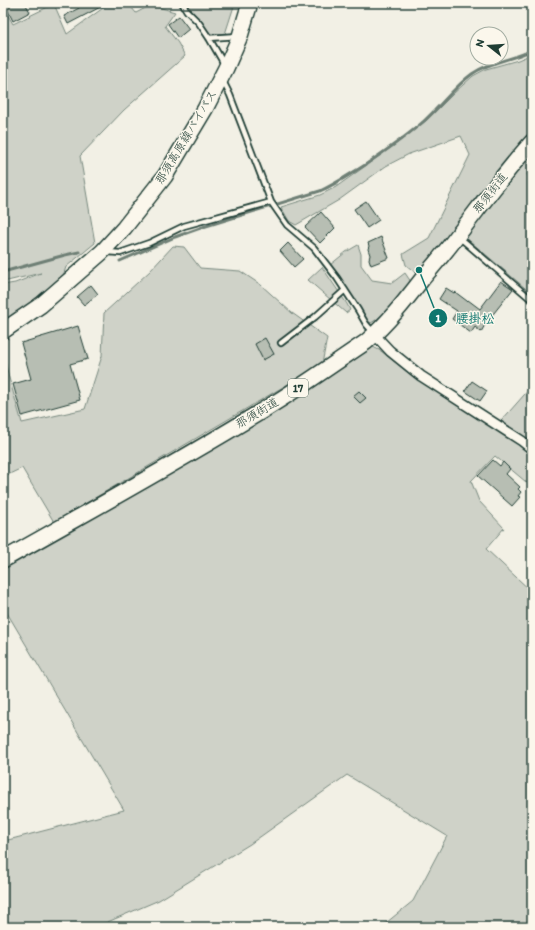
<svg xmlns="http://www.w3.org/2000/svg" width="535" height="930" font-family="Itim,'Klee One',sans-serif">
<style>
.green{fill:#cfd2c8;stroke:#77887e}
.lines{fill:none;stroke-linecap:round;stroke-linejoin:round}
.stream{stroke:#6e7f75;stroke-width:3}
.building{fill:#b7beb3;stroke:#1f3d34}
.lane-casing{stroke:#1f3d34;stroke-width:8}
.street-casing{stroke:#1f3d34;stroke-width:12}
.primary-casing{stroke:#1f3d34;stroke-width:18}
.lane{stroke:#fbf7ec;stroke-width:4.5}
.street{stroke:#fbf7ec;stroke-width:9}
.primary{stroke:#fbf7ec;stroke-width:15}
.labels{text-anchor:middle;stroke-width:3;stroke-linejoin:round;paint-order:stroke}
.shield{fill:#fbf7ec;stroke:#61756b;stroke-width:1}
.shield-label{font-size:11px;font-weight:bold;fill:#1f3d34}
.street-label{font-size:12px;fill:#1f3d34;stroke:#fbf7ec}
.leader{fill:none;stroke:#0f766e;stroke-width:1.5}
.callout-dot{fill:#0f766e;stroke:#fbf7ec;stroke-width:1.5}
.mark-label{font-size:12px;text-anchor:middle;font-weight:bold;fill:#fff}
.callout-label{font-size:13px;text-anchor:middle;font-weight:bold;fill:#0f766e;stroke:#fbf7ec;stroke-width:3;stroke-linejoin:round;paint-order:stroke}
</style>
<rect width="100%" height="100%" fill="#f2f0e5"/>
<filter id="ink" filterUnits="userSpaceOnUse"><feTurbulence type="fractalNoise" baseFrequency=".025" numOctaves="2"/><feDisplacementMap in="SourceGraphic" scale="8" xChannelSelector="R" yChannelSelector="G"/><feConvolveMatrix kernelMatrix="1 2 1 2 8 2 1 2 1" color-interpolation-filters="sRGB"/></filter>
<g filter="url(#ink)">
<path class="green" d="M 110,3 L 128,3 L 136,13 L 151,5 L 175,12 L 165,26 L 178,43 L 185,56 L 124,110 L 80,156 L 95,243 L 66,267 L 62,279 L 3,324 L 3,285 L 15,283 L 41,273 L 3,282 L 3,7 L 13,24 L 54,4 L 67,34 Z
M 186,3 L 235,3 L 225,34 L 211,34 L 188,9 Z
M 532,54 L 532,138 L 505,167 L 417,274 L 406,265 L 403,254 L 429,238 L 470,155 L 461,136 L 409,154 L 386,166 L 339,200 L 296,225 L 289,221 L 281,207 L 320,195 L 336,187 L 395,145 L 426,121 L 454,93 L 473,76 L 486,69 L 518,60 Z
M 526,159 L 530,164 L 527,175 L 532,180 L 532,294 L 464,236 Z
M 358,245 L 361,254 L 361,265 L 372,280 L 392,283 L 405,273 L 411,282 C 400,295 386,315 371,323 L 367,320 L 330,265 L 346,252 Z
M 173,246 L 184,247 L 200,268 L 240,271 L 261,285 L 292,313 L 327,338 L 322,364 L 54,522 L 22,468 L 3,477 L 3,351 L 9,378 L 22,423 L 85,409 L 102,356 L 104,313 L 150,271 Z
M 322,267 L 347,304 L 350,310 L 346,313 L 308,280 Z
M 373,347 L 381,351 L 412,376 L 494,429 L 532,386 L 532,487 L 495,456 L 471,481 L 479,501 L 504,528 L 486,549 L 532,592 L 532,925 L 531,927 L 381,927 L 413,901 L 447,836 L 347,775 L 250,844 L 159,900 L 96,927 L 3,927 L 3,838 L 8,840 L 124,810 L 3,606 L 3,568 L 259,421 L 332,372 Z"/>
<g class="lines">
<path class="stream" d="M 120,261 L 175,237 L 206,226 L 320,191 C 336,184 350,174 365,165 C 385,151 406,137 424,121 C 441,106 454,87 472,74 C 490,61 513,60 532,50
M 3,272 L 65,255 L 79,252"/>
</g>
<path class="building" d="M 4,3 L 25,3 L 30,12 L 13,21 Z
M 77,3 L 108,3 L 68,24 L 64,16 L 79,8 Z
M 179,16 L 189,29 L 178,38 L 168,24 Z
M 366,201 L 379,220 L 367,228 L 354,209 Z
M 321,212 L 335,228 L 320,243 L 305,227 Z
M 381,237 L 389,258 L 371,265 L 369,259 L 370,255 L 368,249 L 369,246 L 368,243 Z
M 288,243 L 303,259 L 294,267 L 280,251 Z
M 501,281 L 513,289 L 486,323 L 481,332 L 475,327 L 471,333 L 452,319 L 457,311 L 439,299 L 446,288 L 454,293 L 455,292 L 467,301 L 468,300 L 480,309 Z
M 91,285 L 98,294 L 84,305 L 77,297 Z
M 78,326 L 88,359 L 70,364 L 80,400 L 22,416 L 13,384 L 31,379 L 21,343 Z
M 265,338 L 274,354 L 263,360 L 255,344 Z
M 472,381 L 487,391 L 480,401 L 465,391 Z
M 359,391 L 366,398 L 360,403 L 353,396 Z
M 493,460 L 500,466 L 503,462 L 510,469 L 506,474 L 520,487 L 518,489 L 521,492 L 518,496 L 520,497 L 512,506 L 478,476 Z"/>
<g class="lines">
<g class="lane-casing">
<path id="lane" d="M 182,3 L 187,11 L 199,23 L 209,38 L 224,64
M 209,38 L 238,36
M 223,81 L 230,95 L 271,202 L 287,225 L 314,248 L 337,278 L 358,310 L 366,324 L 373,332
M 459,237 L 532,300
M 107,252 L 120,253 L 149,243 L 184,226 L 271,202
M 281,343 L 315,317 L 345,290"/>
</g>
<g class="street-casing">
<path id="street" d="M 374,334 L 390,351 L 421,376 L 522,441 L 532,449"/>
</g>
<g class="primary-casing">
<path id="primary" d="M 3,331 L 41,305 L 102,252 L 124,228 L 165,176 L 205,109 L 226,68 L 240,36 L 250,3
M 3,560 C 91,510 179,462 265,409 C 300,388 333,364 366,342 C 388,323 406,300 423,278 C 435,264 447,250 458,235 C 482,204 505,172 532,142"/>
</g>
<use href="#lane" class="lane"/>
<use href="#street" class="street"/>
<use href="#primary" class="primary"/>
</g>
</g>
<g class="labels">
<rect class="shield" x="288" y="379" width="20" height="18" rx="3"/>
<g class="shield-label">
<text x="298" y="392">17</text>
</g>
<g class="street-label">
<text transform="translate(186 137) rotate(-59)" y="4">那須高原線バイパス</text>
<text transform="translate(490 193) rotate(-52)" y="4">那須街道</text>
<text transform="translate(257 413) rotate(-31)" y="4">那須街道</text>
</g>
</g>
<path class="leader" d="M419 270L438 318"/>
<g class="callout-dot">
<circle cx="419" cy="270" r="4"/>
<circle cx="438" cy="318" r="10"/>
</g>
<g class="mark-label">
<text x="438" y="322">1</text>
</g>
<g class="callout-label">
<text x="475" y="323">腰掛松</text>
</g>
<rect width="535" height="930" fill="none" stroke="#fbf7ec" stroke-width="16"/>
<rect x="8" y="8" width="519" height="914" fill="none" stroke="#1f3d34" stroke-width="1.5" filter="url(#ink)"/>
<g transform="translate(489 46) rotate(287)"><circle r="19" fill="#fbf7ec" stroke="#a3ada2"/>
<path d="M0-3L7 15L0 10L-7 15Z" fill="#1f3d34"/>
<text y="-6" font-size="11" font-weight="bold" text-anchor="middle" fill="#1f3d34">N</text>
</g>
</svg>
